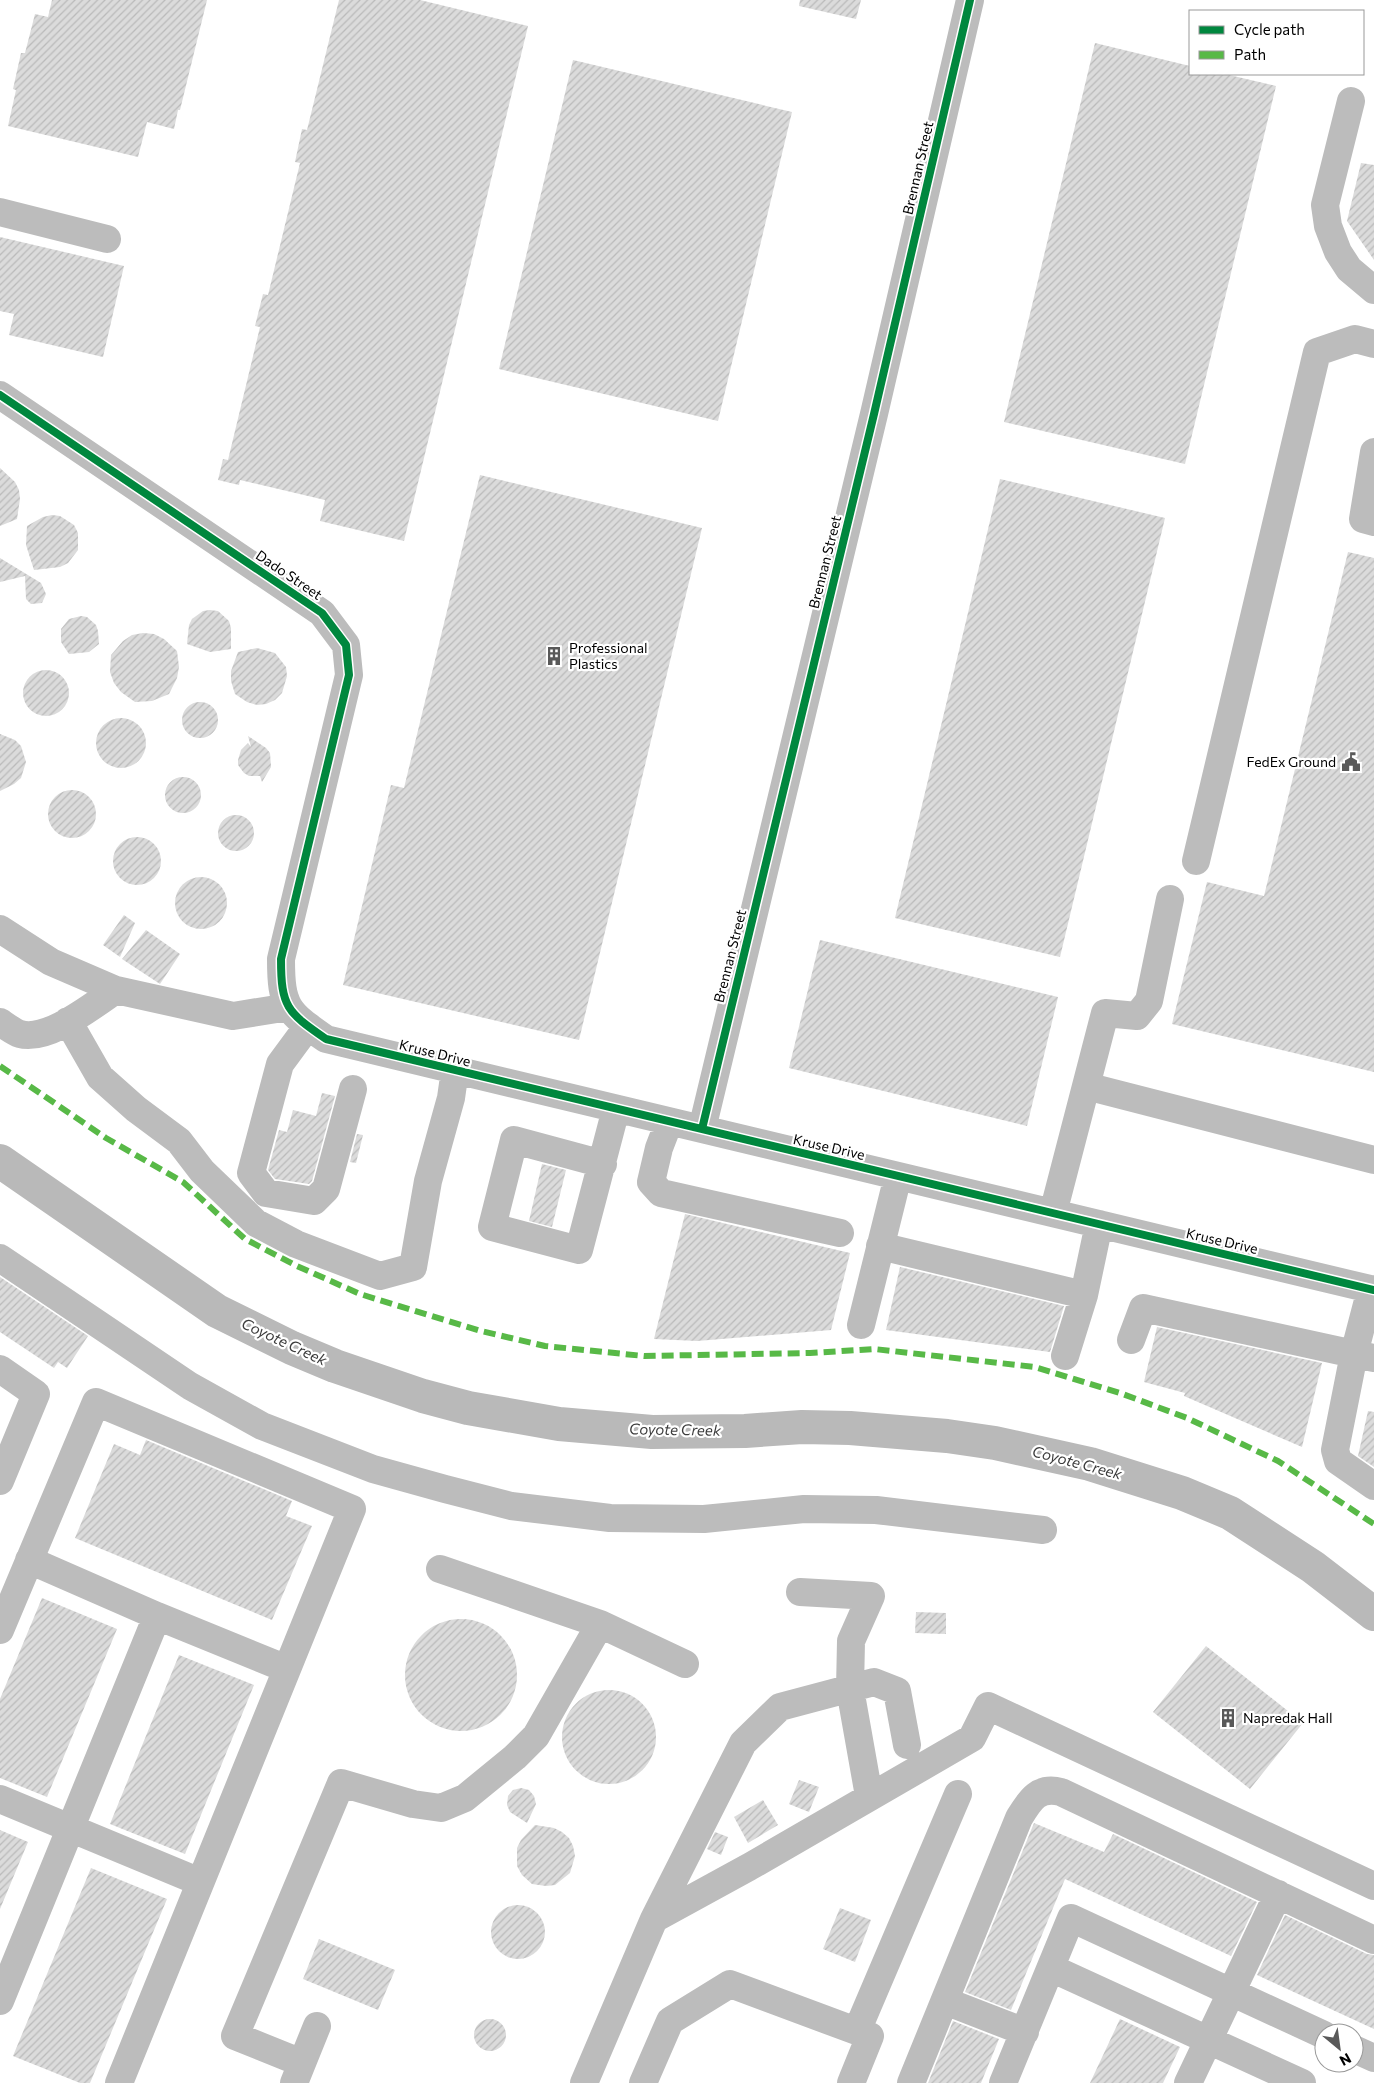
<svg xmlns="http://www.w3.org/2000/svg" width="1374" height="2083" font-family="Commissioner,sans-serif">
<style>
.lines{fill:none;stroke-linecap:round;stroke-linejoin:round}
.river{stroke:#b9b9b9;stroke-width:34}
.building{fill:url(#building-hatch)}
.minor{stroke:#bcbcbc;stroke-width:28}
.quiet{stroke:#58b947;stroke-width:6;stroke-dasharray:12 6;stroke-linecap:butt}
.cycleway-casing{stroke:#fff;stroke-width:11}
.cycleway{stroke:#00873e;stroke-width:8}
.labels{text-anchor:middle;stroke-width:4.5;stroke-linejoin:round;paint-order:stroke}
.street-label{font-size:14px;fill:#000;stroke:#fff}
.poi-label{font-size:14px;fill:#000;stroke:#fff;text-anchor:start}
.water-label{font-size:15px;font-style:italic;fill:#3c3c3c;stroke:#fff}
</style>
<defs>
<pattern id="building-hatch" width="6" height="6" patternUnits="userSpaceOnUse" patternTransform="scale(1.25)"><rect width="6" height="6" fill="#dbdbdb"/><path d="M-1 1l2-2M0 6l6-6M5 7l2-2" fill="none" stroke="#bababa"/></pattern>
</defs>
<rect width="100%" height="100%" fill="#fff"/>
<g class="lines">
<path class="river" d="M 0,1161 L 217,1311 L 292,1348 L 335,1366 L 423,1396 L 468,1408 L 559,1424 L 652,1432 L 745,1431 L 802,1427 L 850,1428 L 947,1436 L 995,1443 L 1090,1464 L 1182,1493 L 1230,1513 L 1313,1567 L 1374,1614"/>
</g>
<path class="building" d="M 52,0 L 207,0 L 180,110 L 178,110 L 174,129 L 147,122 L 138,157 L 8,126 L 16,90 L 13,89 L 21,53 L 25,53 L 35,14 L 48,17 Z
M 339,0 L 420,0 L 528,26 L 404,541 L 320,521 L 325,500 L 240,480 L 239,485 L 218,480 L 223,459 L 228,460 L 260,327 L 255,326 L 263,294 L 268,295 L 300,163 L 295,162 L 302,129 L 307,130 Z
M 800,0 L 861,0 L 856,19 L 799,6 Z
M 1095,43 L 1190,66 L 1190,74 L 1225,74 L 1276,86 L 1185,464 L 1004,422 Z
M 573,60 L 792,112 L 718,421 L 499,369 Z
M 1361,163 L 1374,165 L 1374,260 L 1347,221 Z
M 0,237 L 124,266 L 103,357 L 9,335 L 14,314 L 0,311 Z
M 0,468 L 15,482 L 19,490 L 20,499 L 17,519 L 0,526 Z
M 480,475 L 702,528 L 579,1040 L 343,985 L 391,785 L 404,788 Z
M 1000,479 L 1165,518 L 1060,957 L 895,918 Z
M 52,515 L 60,516 L 74,525 L 78,533 L 78,550 L 68,563 L 60,567 L 34,570 L 26,545 L 27,526 L 43,517 Z
M 1348,552 L 1374,558 L 1374,1072 L 1172,1024 L 1207,882 L 1264,896 Z
M 0,558 L 41,583 L 46,594 L 42,603 L 31,604 L 26,599 L 25,576 L 0,582 Z
M 210,610 L 218,611 L 229,621 L 231,628 L 231,649 L 210,652 L 187,644 L 189,625 L 192,619 L 203,611 Z
M 81,616 L 87,617 L 96,625 L 98,631 L 99,644 L 89,652 L 69,654 L 61,642 L 61,629 L 69,619 Z
M 143,633 L 154,634 L 164,639 L 177,651 L 179,667 L 177,678 L 169,694 L 152,701 L 135,702 L 121,692 L 114,683 L 110,672 L 111,655 L 123,641 L 132,635 Z
M 257,648 L 275,653 L 286,667 L 287,676 L 282,693 L 275,700 L 266,704 L 257,705 L 247,702 L 235,694 L 231,681 L 231,671 L 238,652 Z
M23 693a23 23 0 1 1 46 0a23 23 0 1 1-46 0Z
M182 720a18 18 0 1 1 36 0a18 18 0 1 1-36 0Z
M96 743a25 25 0 1 1 50 0a25 25 0 1 1-50 0Z
M 0,734 L 15,740 L 21,746 L 26,762 L 21,778 L 14,784 L 0,791 Z
M 248,736 L 266,748 L 270,753 L 271,767 L 262,782 L 260,776 L 249,776 L 244,773 L 238,765 L 238,760 L 241,750 L 248,743 L 251,747 Z
M165 795a18 18 0 1 1 36 0a18 18 0 1 1-36 0Z
M48 814a24 24 0 1 1 48 0a24 24 0 1 1-48 0Z
M218 833a18 18 0 1 1 36 0a18 18 0 1 1-36 0Z
M113 861a24 24 0 1 1 48 0a24 24 0 1 1-48 0Z
M175 903a26 26 0 1 1 52 0a26 26 0 1 1-52 0Z
M 124,915 L 135,923 L 120,957 L 103,945 Z
M 146,930 L 180,954 L 160,984 L 122,959 Z
M 820,940 L 1058,997 L 1027,1126 L 789,1068 Z
M 322,1093 L 335,1096 L 312,1181 L 309,1184 L 275,1179 L 268,1170 L 279,1130 L 287,1132 L 293,1110 L 316,1116 Z
M 357,1134 L 363,1135 L 356,1163 L 350,1162 Z
M 542,1164 L 566,1170 L 552,1227 L 529,1221 Z
M 685,1214 L 850,1253 L 831,1330 L 697,1341 L 654,1339 Z
M 900,1267 L 1064,1306 L 1050,1352 L 886,1330 Z
M 0,1277 L 88,1336 L 67,1368 L 58,1362 L 54,1368 L 0,1332 Z
M 1157,1327 L 1322,1363 L 1302,1447 L 1184,1396 L 1185,1393 L 1144,1382 Z
M 1368,1411 L 1374,1412 L 1374,1467 L 1358,1456 Z
M 146,1440 L 292,1501 L 286,1516 L 312,1526 L 272,1620 L 75,1538 L 114,1444 L 140,1455 Z
M 42,1598 L 117,1629 L 47,1797 L 0,1778 L 0,1699 Z
M 916,1612 L 946,1613 L 946,1634 L 915,1633 Z
M405 1675a56 56 0 1 1 112 0a56 56 0 1 1-112 0Z
M 1206,1646 L 1303,1723 L 1250,1789 L 1153,1712 Z
M 179,1655 L 254,1685 L 185,1854 L 110,1824 Z
M562 1737a47 47 0 1 1 94 0a47 47 0 1 1-94 0Z
M 799,1780 L 819,1787 L 809,1812 L 789,1804 Z
M 521,1788 L 529,1790 L 534,1796 L 536,1804 L 527,1823 L 510,1812 L 507,1805 L 508,1796 L 513,1790 Z
M 763,1800 L 778,1825 L 748,1843 L 734,1817 Z
M 1034,1823 L 1104,1852 L 1113,1834 L 1257,1902 L 1231,1956 L 1065,1879 L 1011,2010 L 965,1992 Z
M 535,1825 L 554,1828 L 562,1832 L 569,1838 L 573,1846 L 575,1856 L 570,1873 L 555,1885 L 546,1886 L 532,1884 L 522,1875 L 517,1866 L 517,1848 L 521,1840 Z
M 0,1830 L 28,1842 L 0,1909 Z
M 715,1832 L 728,1837 L 721,1855 L 707,1849 Z
M 91,1868 L 167,1899 L 90,2083 L 80,2083 L 13,2056 Z
M491 1932a27 27 0 1 1 54 0a27 27 0 1 1-54 0Z
M 840,1908 L 871,1920 L 855,1962 L 823,1949 Z
M 1285,1915 L 1367,1954 L 1374,1955 L 1374,2029 L 1257,1975 Z
M 319,1939 L 395,1970 L 378,2010 L 303,1979 Z
M 1120,2019 L 1180,2047 L 1163,2083 L 1090,2083 Z
M474 2035a16 16 0 1 1 32 0a16 16 0 1 1-32 0Z
M 953,2021 L 999,2039 L 981,2083 L 928,2083 Z"/>
<g class="lines">
<path class="minor" d="M 1351,101 L 1325,205 L 1328,226 L 1338,252 L 1349,269 L 1374,290
M 0,212 L 107,239
M 0,395 L 322,613 L 346,645 L 349,675 L 281,959 C 281,1007 287,1012 326,1039 L 1374,1290
M 1374,452 L 1363,519 L 1374,522
M 1196,861 L 1317,352 L 1355,339 L 1374,344
M 0,929 L 51,962 L 116,990 L 233,1016 L 289,1007
M 68,1021 L 100,1077 L 136,1109 L 179,1141 L 202,1171 L 256,1223 L 296,1244 L 380,1276 L 413,1267 L 428,1181 L 451,1098 L 455,1070
M 0,1022 C 6,1026 14,1032 20,1034 C 48,1042 93,1005 116,990
M 308,1026 L 280,1064 L 251,1173 L 266,1193 L 314,1201 L 326,1189 L 353,1089
M 1086,1086 L 1374,1160
M 669,1122 L 659,1148 L 651,1182 L 661,1193 L 840,1233
M 702,1129 L 874,414 L 970,0
M 603,1164 L 514,1140 L 492,1227 L 579,1250 L 616,1109
M 1053,1213 L 1105,1013 L 1137,1016 L 1149,1001 L 1170,899
M 880,1246 L 1084,1295
M 0,1258 L 190,1386 L 262,1426 L 373,1469 L 445,1489 L 511,1506 L 610,1518 L 704,1519 L 804,1509 L 876,1510 L 1043,1530
M 1371,1289 L 1354,1354 L 1374,1358
M 861,1325 L 898,1176
M 1131,1340 L 1143,1308 L 1354,1354 L 1335,1450 L 1338,1461 L 1374,1486
M 1065,1356 L 1084,1295 L 1099,1224
M 0,1369 L 36,1394 L 0,1481
M 29,1560 L 157,1616 L 287,1669
M 440,1569 L 600,1624 L 685,1664
M 800,1592 L 871,1596 L 851,1641 L 850,1689 L 869,1796
M 0,1630 L 96,1402 L 352,1509 L 119,2083
M 0,1799 L 200,1882
M 654,1919 L 743,1743 L 780,1707 L 874,1682 L 897,1691 L 907,1745
M 1051,1968 L 1302,2083
M 0,2001 L 157,1616
M 945,2001 L 1025,2032
M 857,2031 L 958,1794
M 1354,2049 L 1374,2058
M 302,2063 L 235,2036 L 341,1783 L 413,1804 L 441,1808 L 465,1798 L 515,1757 L 536,1736 L 600,1624
M 294,2083 L 317,2026
M 584,2083 L 654,1919 L 749,1867 L 972,1738 L 988,1706 L 1374,1886
M 643,2083 L 670,2021 L 730,1984 L 870,2036 L 851,2083
M 911,2083 L 1019,1818 C 1030,1800 1038,1786 1061,1792 L 1374,1940
M 1003,2083 L 1071,1918 L 1324,2035
M 1188,2083 L 1278,1894"/>
<path class="quiet" d="M 0,1066 L 106,1138 L 183,1182 L 245,1239 L 297,1266 L 360,1294 L 481,1331 L 545,1346 L 644,1356 L 810,1353 L 874,1349 L 1035,1367 L 1120,1393 L 1187,1418 L 1278,1461 L 1374,1524"/>
<g class="cycleway-casing">
<path id="cycleway" d="M 0,395 L 322,613 L 346,645 L 349,675 L 281,959 C 281,1007 287,1012 326,1039 L 1374,1290
M 702,1129 L 874,414 L 970,0"/>
</g>
<use href="#cycleway" class="cycleway"/>
</g>
<defs>
<g id="building-bare" transform="scale(1.5)"><path d="M-4-6H4V6H1V3H-1V6H-4ZM-2.5-4.3h1.7v1.8h-1.7ZM.8-4.3h1.7v1.8H.8ZM-2.5-1h1.7V.8h-1.7ZM.8-1h1.7V.8H.8Z" fill="#595959" stroke="#fff" stroke-width="2.5" paint-order="stroke"/></g>
<g id="civic-bare" transform="scale(1.5)"><path d="M-.6-6.5H3V-4.5H.6V-3L4-1V1h2V6H-6V1h2V-1L-.6-3ZM-1.2 2.5V6h2.4V2.5Z" fill="#595959" stroke="#fff" stroke-width="2.5" paint-order="stroke"/></g>
</defs>
<g fill-rule="evenodd">
<use href="#building-bare" x="554" y="656"/>
<use href="#civic-bare" x="1351" y="762"/>
<use href="#building-bare" x="1228" y="1718"/>
</g>
<g class="labels">
<g class="street-label">
<text transform="translate(918 168) rotate(-77)" y="5">Brennan Street</text>
<text transform="translate(825 562) rotate(-76)" y="5">Brennan Street</text>
<text transform="translate(289 575) rotate(34)" y="5">Dado Street</text>
<text transform="translate(730 956) rotate(-76)" y="5">Brennan Street</text>
<text transform="translate(435 1053) rotate(14)" y="5">Kruse Drive</text>
<text transform="translate(829 1147) rotate(13)" y="5">Kruse Drive</text>
<text transform="translate(1222 1241) rotate(13)" y="5">Kruse Drive</text>
</g>
<g class="poi-label">
<text x="569" y="653">Professional<tspan x="569" dy="16">Plastics</tspan></text>
<text x="1336" y="767" text-anchor="end">FedEx Ground</text>
<text x="1243" y="1723">Napredak Hall</text>
</g>
<g class="water-label">
<text transform="translate(284 1342) rotate(25)" y="5">Coyote Creek</text>
<text transform="translate(675 1430) rotate(1)" y="5">Coyote Creek</text>
<text transform="translate(1077 1463) rotate(15)" y="5">Coyote Creek</text>
</g>
</g>
<rect x="1189" y="10" width="175" height="65" fill="#ffffff" stroke="#999999"/>
<rect x="1199" y="26" width="25" height="8" fill="#00873e" stroke="#999999"/>
<text x="1234" y="35" font-size="15" fill="#000000">Cycle path</text>
<rect x="1199" y="51" width="25" height="8" fill="#58b947" stroke="#999999"/>
<text x="1234" y="60" font-size="15" fill="#000000">Path</text>
<g transform="translate(1339 2048) rotate(151)"><circle r="24" fill="#ffffff" stroke="#999999"/>
<path d="M0-4L9 19L0 12L-9 19Z" fill="#595959"/>
<text y="-8" font-size="14" font-weight="bold" text-anchor="middle" fill="#000000">N</text>
</g>
</svg>
